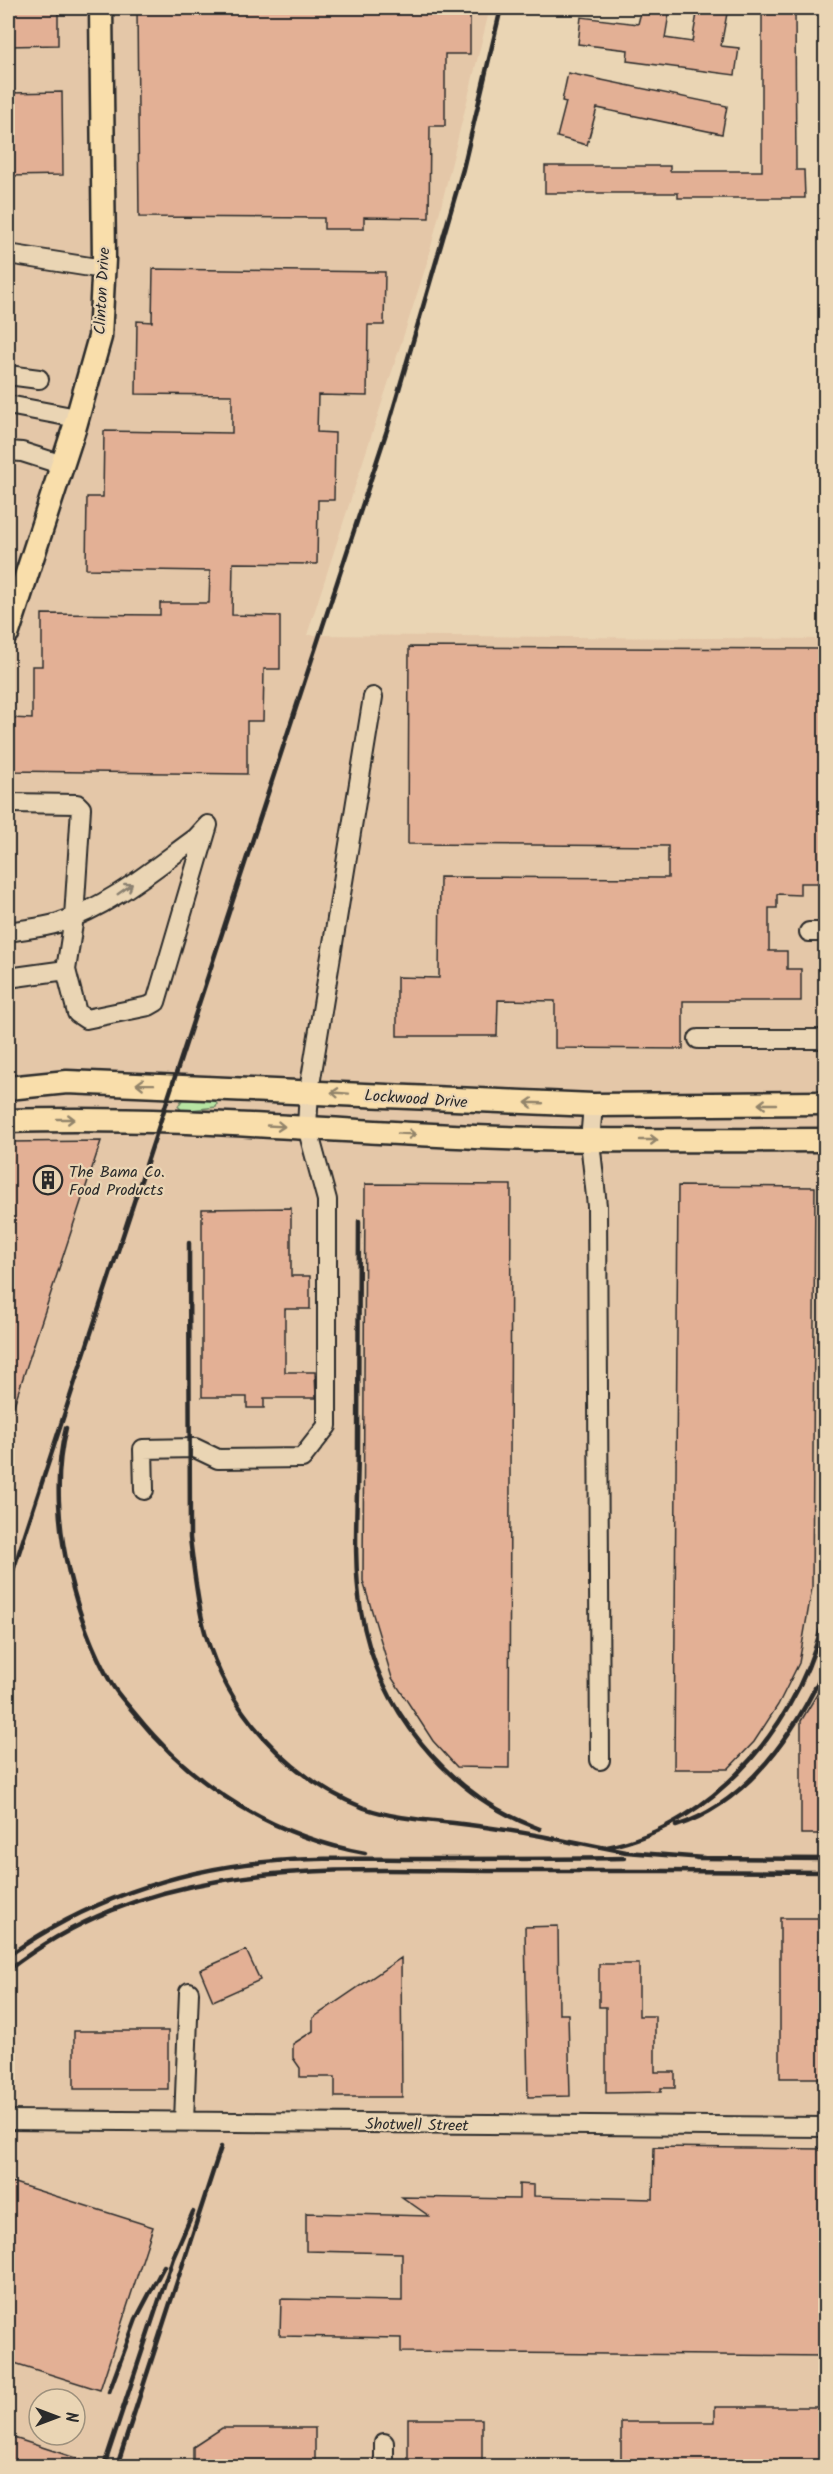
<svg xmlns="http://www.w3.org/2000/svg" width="833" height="2474" font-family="Kalam,sans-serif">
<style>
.built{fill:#e4c7a8;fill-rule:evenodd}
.green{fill:#b7e5a3;stroke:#718867;stroke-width:1.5}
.building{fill:#e3b095;stroke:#2b2b2b;stroke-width:1.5}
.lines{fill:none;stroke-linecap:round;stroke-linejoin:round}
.minor-casing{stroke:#2b2b2b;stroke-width:22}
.major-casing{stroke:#2b2b2b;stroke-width:27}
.minor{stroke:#ead5b4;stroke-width:18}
.major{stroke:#f9deab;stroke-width:22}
.rail{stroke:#2b2b2b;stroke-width:4.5}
.oneway{stroke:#8a8070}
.oneway2{stroke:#92846b}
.labels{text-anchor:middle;stroke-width:4.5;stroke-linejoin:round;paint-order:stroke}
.street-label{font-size:16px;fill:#2b2b2b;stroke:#ead5b4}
.poi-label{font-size:16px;fill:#2b2b2b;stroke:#ead5b4;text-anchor:start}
</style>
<rect width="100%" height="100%" fill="#ead5b4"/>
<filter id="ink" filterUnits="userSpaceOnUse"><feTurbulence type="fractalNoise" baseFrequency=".0167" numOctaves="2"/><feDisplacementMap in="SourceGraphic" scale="12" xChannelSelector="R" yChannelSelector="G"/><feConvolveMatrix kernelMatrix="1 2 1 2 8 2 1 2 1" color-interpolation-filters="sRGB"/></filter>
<g filter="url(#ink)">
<path class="built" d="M 8,8 L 490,8 L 427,263 L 307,635 L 825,639 L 825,2466 L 8,2466 ZM 39,2399 L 75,2399 L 75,2435 L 39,2435 Z"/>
<path class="green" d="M 182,1100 L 215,1100 L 217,1104 L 216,1107 L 182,1111 L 178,1106 Z"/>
<path class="building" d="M 8,8 L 58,8 L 58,45 L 8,46 Z
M 137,8 L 470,8 L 470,54 L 445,54 L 445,126 L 430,126 L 429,218 L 364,217 L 364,229 L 324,229 L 324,218 L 139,217 Z
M 642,8 L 670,8 L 665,38 L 692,42 L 698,8 L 728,8 L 721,46 L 739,48 L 735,75 L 627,61 L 628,50 L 578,44 L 581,17 L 638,24 Z
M 762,10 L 795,10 L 796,170 L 804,170 L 805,198 L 678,198 L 678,193 L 545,193 L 545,166 L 670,166 L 670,171 L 762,171 Z
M 568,73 L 727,106 L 722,134 L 597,108 L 587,145 L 557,137 L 566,102 L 562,101 Z
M 62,92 L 63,175 L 8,176 L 8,93 Z
M 153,269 L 385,272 L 384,325 L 368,325 L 367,396 L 318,395 L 317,432 L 335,433 L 334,500 L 318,500 L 317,564 L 233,563 L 232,615 L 280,616 L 280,669 L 264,669 L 263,721 L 247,721 L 247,774 L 9,771 L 11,718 L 32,719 L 32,666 L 42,666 L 42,614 L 160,615 L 160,603 L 209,603 L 210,571 L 86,569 L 87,497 L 103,497 L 104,431 L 232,433 L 232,395 L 136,394 L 137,321 L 152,322 Z
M 409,647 L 825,649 L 825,883 L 800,883 L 800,895 L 777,894 L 777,908 L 769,908 L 769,951 L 787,951 L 787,969 L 801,969 L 801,1001 L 683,1001 L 683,1049 L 555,1048 L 555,1001 L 498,1000 L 497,1036 L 397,1036 L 397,977 L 439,978 L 440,877 L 668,878 L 668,846 L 408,844 Z
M 101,1141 L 11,1414 L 8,1413 L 8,1142 Z
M 365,1184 L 511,1185 L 509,1768 L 457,1767 L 433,1741 L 392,1678 L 363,1581 Z
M 678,1186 L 815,1187 L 812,1588 L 799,1663 L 778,1705 L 754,1742 L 728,1769 L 674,1769 Z
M 291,1208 L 291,1276 L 310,1276 L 310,1309 L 285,1309 L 285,1372 L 315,1372 L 316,1398 L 264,1398 L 264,1408 L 247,1408 L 247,1397 L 202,1397 L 202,1209 Z
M 825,1681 L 825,1834 L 801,1834 L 801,1721 Z
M 780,1918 L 825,1918 L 825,2078 L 780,2078 Z
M 558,1926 L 559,2014 L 568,2014 L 570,2096 L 528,2097 L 525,1927 Z
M 246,1950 L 260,1980 L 213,2001 L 200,1970 Z
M 401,1958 L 402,2097 L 335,2097 L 335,2077 L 300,2077 L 300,2068 L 293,2058 L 293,2044 L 313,2031 L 313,2018 Z
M 599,1964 L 639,1964 L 639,2016 L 655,2016 L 655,2072 L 675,2072 L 675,2088 L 661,2088 L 661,2092 L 606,2093 L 606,2007 L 599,2007 Z
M 74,2031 L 168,2031 L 168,2089 L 74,2089 Z
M 654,2147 L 825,2149 L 825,2356 L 401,2352 L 401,2338 L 280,2336 L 281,2299 L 402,2301 L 402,2253 L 306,2251 L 306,2213 L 429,2216 L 402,2197 L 519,2199 L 519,2184 L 534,2185 L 534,2196 L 653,2199 Z
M 8,2181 L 153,2227 L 100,2390 L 8,2361 Z
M 715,2407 L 825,2407 L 825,2466 L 621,2466 L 621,2422 L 715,2422 Z
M 408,2419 L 482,2419 L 482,2466 L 408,2466 Z
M 222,2428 L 315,2428 L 315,2466 L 193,2466 L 193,2447 Z
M 8,2436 L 94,2464 L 93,2466 L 8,2466 Z"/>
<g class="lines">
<g class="minor-casing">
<path id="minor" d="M 8,254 L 103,269
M 8,375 L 39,379
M 8,405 L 77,418
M 8,451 L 22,452 L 63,465
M 8,803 L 77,804 L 81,808 L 74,917 L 66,970
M 8,932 C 24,929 42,928 58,923 C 110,906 152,870 196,838 L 207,826
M 809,932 L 826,932
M 8,978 L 66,970 L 77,1013 L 86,1019 L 149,1006 L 156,1002 L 208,825
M 698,1039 L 826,1039
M 593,1105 L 590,1141 L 597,1206 L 600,1760
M 144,1490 L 143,1449 L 195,1448 L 218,1459 L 302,1458 L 327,1426 L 327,1200 L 307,1127 L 309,1091 L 373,697
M 8,2120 L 826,2127
M 184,2121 L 189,1992
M 384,2466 L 384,2443"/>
</g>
<g class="major-casing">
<path id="major" d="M 8,632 L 75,426 L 100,337 L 104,259 L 101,8
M 8,1088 L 67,1082 L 593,1105 L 826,1103
M 8,1121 C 164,1116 320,1130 475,1137 C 592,1142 709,1140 826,1140"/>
</g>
<use href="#minor" class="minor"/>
<use href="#major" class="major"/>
<path class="rail" d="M 359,1221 C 359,1295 358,1369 358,1444 C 358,1499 352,1557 361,1611 C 377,1708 447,1795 540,1829
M 189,1243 L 190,1538 C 194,1570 197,1602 205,1632 C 227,1711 288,1778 364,1808 C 392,1818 425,1820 454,1823 C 496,1828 537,1834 579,1844
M 66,1428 C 54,1474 58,1527 69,1573 C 78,1611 91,1648 111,1683 C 117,1694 128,1705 136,1715 C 194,1787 273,1836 365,1853
M 8,1586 L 388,427 L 463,169 L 501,8
M 676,1826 C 748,1803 796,1732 826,1665
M 571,1841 L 626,1852 L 704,1858
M 607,1847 C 718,1825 806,1715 826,1607
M 696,1858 L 826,1859
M 8,1956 C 82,1903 174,1870 265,1862 C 316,1857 368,1859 419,1859 C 487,1859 555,1859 624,1858
M 8,1970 C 156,1855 328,1870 503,1871 C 611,1871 718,1871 826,1872
M 109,2392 L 136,2319 L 164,2266
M 104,2466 L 173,2258 L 193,2212
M 117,2466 L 221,2147
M 143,2466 L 147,2462"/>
</g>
<defs><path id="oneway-shaft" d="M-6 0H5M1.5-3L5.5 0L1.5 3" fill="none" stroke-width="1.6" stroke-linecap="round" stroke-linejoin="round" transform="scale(1.5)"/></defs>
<use class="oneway" href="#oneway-shaft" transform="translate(125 889) rotate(-35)"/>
<g class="oneway2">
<use href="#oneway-shaft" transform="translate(145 1084) rotate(-179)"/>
<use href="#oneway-shaft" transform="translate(340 1093) rotate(-176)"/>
<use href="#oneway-shaft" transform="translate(534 1103) rotate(-178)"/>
<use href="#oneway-shaft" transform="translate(767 1104) rotate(180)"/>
<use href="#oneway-shaft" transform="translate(66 1119)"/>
<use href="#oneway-shaft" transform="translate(276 1126) rotate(3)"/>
<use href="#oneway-shaft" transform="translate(407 1134) rotate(3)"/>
<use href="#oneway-shaft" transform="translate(649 1140)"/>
</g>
</g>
<defs>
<g id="building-ring" transform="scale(1.5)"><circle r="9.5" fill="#ead5b4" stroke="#2b2b2b" stroke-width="1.5"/><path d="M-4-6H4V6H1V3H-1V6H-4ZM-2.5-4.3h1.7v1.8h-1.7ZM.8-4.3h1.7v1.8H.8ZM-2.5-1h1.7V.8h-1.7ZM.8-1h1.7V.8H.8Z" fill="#2b2b2b"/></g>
</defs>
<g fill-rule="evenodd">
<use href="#building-ring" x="48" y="1180"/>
</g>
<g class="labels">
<g class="street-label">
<text transform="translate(101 291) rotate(-87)" y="6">Clinton Drive</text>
<text transform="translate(416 1098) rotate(4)" y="6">Lockwood Drive</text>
<text transform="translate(417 2124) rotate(1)" y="6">Shotwell Street</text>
</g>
<g class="poi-label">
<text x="69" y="1177">The Bama Co.<tspan x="69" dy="18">Food Products</tspan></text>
</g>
</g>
<rect width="833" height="2474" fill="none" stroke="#ead5b4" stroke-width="30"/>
<rect x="15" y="15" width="803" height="2444" fill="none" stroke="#2b2b2b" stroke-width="2" filter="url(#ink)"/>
<g transform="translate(57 2417) rotate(90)"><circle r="28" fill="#ead5b4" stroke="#9e917d" stroke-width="1.5"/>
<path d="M0-4.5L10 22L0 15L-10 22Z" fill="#2b2b2b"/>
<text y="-9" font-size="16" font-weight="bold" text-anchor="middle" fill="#2b2b2b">N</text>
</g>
</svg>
